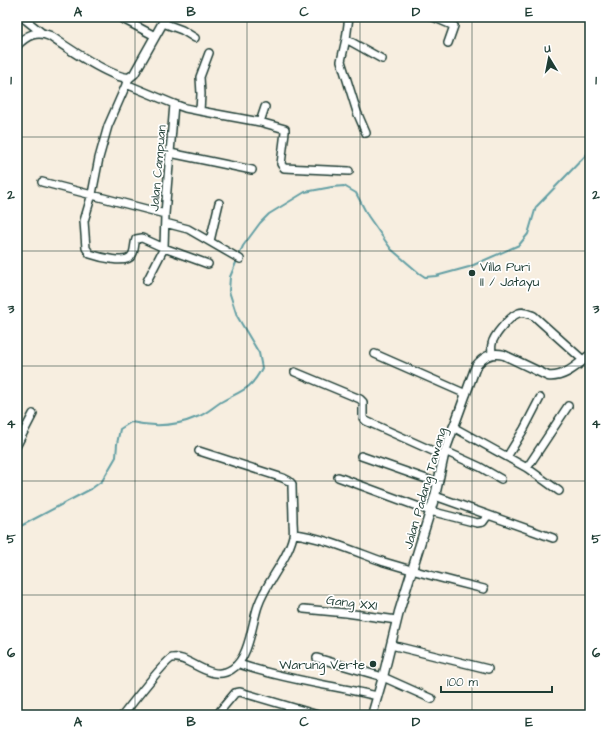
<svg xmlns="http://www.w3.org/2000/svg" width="607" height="732" font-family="'Architects Daughter',sans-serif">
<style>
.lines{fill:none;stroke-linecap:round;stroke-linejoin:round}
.stream{stroke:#639fa4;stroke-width:2}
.minor-casing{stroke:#1f3d34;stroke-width:10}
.tertiary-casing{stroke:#1f3d34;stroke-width:11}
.minor{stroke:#fff;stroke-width:7}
.tertiary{stroke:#fff;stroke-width:8}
.grid{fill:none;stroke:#1f3d34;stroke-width:1;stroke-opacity:0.55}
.poi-dot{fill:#1f3d34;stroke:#fff;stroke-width:1.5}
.labels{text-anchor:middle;stroke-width:3.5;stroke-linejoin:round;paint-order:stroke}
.street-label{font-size:13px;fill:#1f3d34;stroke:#fff}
.poi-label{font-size:13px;fill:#1f3d34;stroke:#fff;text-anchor:start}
.neatline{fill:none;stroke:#1f3d34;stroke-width:1.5}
.grid-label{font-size:13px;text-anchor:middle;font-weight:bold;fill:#1f3d34}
</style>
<rect width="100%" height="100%" fill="#f7eee0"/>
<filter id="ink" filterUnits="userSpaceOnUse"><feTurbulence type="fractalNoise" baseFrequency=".025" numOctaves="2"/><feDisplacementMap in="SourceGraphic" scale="8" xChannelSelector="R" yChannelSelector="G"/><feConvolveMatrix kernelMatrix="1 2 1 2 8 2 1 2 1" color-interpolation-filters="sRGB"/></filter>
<g filter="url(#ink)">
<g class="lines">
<path class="stream" d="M 17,528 L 91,489 L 102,481 L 116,457 L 117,444 L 120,429 L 131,422 C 153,427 177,426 197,417 C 206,414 213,407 221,402 C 242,390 250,391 262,368 L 259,353 L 237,316 L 229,291 L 230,277 L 243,246 L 260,223 L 269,214 L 305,192 L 332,187 L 344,186 L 356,193 L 368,216 L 391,249 L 419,273 L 425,277 L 436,276 L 469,267 L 519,245 L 528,234 L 536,207 L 590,151"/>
<g class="minor-casing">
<path id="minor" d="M 22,17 L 42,33
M 119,17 L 155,36
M 349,17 L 346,39 L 341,61 L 357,112 L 366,133
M 433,17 L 454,26 L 448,43
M 163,23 L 182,30 L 195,38
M 346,39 L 382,59
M 129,78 L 108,126 L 99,158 L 92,194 L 84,221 L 86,248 L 90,254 C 99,257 127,265 132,255 C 135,251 134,244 136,239 L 142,238 L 164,248 L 208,264
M 126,84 L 174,104 L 165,214 L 164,248 L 147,281
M 174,104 L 185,108 L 200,111 L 201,94 L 200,77 L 209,53
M 200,111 L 260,122 L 265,107
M 260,122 L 285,129 L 285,132 L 281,164 L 284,168 L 349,171
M 170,153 L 252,170
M 42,182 L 165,214
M 165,223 L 188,229 L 240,259
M 210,241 L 219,203
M 375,354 L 466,394
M 492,354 C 492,351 491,347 492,344 C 493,336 511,315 519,313 C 524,311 529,314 534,316 L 583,360
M 295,372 L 360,399 L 363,402 L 363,418 L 366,421 L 444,456
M 453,427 L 527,468 L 559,491
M 17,445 L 33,414
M 445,451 L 480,467 L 501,479
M 361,456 L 438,483
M 507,457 L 524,429 L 540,398
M 527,468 L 568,406
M 338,477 L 430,511 L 477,523 L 483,522 L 488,515
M 435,496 L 553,538
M 294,534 C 322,537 356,552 384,562 C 417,572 451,581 484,589
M 304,609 L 346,613 L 397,620
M 391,645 L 488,669
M 317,658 L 383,677 L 432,699
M 242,665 C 286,680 332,685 377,696
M 220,711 L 235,693 L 240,692 L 318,715
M 123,715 C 130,706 165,661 172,658 C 188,654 210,684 232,669 C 249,659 252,623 258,606 C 266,582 287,561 293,536 C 294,531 293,525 293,521 C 293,508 292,496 292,484 L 289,481 L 283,478 L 199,451"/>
</g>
<g class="tertiary-casing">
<path id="tertiary" d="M 17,45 C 27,35 37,30 50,36 C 66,47 111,78 129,78 L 134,74 L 166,17
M 372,715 L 383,677 L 399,612 L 435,496 L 445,451 L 476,366 C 484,356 492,352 504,355 L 548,376 C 565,378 578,364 590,355"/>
</g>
<use href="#minor" class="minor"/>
<use href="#tertiary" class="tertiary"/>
</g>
</g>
<path class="grid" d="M 135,17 L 135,715M 247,17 L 247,715M 360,17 L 360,715M 472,17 L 472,715M 17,137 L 590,137M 17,251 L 590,251M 17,366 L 590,366M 17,481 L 590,481M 17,595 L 590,595"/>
<g class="poi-dot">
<circle cx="472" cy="273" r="4"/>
<circle cx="373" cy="664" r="4"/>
</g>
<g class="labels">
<g class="street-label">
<text transform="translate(157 168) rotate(-85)" y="5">Jalan Campuan</text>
<text transform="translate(424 488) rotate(-74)" y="5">Jalan Padang Tawang</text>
<text transform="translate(352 602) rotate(7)" y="5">Gang XXI</text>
</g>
<g class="poi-label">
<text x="480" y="271">Villa Puri<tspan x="480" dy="15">II / Jatayu</tspan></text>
<text x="365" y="669" text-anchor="end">Warung Verte</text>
</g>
</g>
<rect width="607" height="732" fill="none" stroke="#fff" stroke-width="44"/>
<g transform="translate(549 58) rotate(350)" stroke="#ffffff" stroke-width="3" paint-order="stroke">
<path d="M0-3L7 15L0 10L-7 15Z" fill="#1f3d34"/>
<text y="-6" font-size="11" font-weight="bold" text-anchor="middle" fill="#1f3d34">U</text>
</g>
<path d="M441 686v6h111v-6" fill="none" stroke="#1f3d34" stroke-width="2"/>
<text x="447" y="686" font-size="12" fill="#1f3d34" stroke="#ffffff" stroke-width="3" paint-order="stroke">100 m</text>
<rect x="22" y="22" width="563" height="688" class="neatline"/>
<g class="grid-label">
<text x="78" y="16">A</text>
<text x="191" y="16">B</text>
<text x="304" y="16">C</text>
<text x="416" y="16">D</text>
<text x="529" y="16">E</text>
<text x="11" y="84">1</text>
<text x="596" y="84">1</text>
<text x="11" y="199">2</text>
<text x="596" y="199">2</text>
<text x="11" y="313">3</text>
<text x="596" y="313">3</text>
<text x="11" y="428">4</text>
<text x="596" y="428">4</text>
<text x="11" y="543">5</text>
<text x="596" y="543">5</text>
<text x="11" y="657">6</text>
<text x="596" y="657">6</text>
<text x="78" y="726">A</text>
<text x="191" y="726">B</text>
<text x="304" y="726">C</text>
<text x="416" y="726">D</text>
<text x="529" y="726">E</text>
</g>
</svg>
